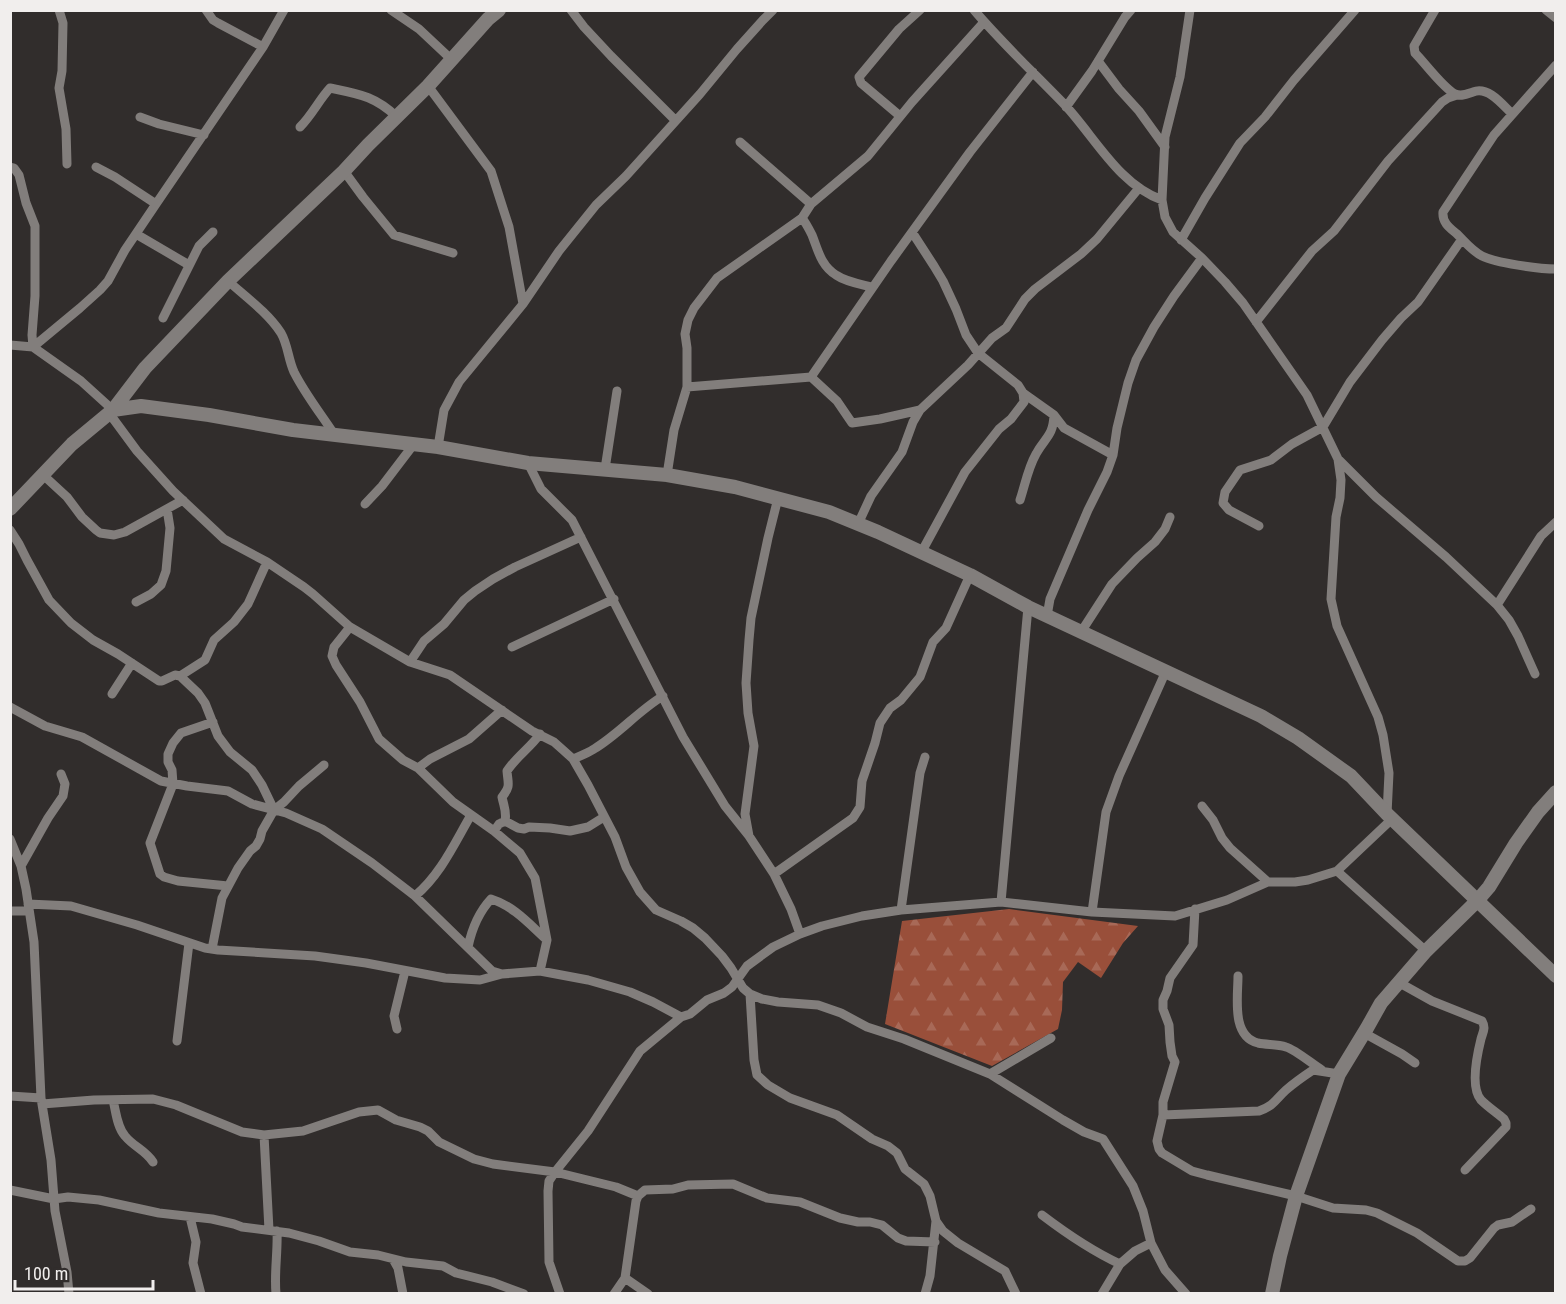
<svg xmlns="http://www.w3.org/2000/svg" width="1566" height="1304" font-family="'Roboto Condensed',sans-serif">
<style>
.forest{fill:url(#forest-firs)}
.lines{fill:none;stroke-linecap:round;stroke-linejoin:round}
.street{stroke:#827e7c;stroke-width:9}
.secondary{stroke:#827e7c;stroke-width:14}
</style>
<defs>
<pattern id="forest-firs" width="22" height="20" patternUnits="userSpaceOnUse" patternTransform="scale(1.5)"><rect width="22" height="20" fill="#994f3a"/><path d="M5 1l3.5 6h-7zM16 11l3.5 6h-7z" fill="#a86957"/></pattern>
</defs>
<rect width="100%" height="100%" fill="#312d2c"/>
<path class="forest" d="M 1009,909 L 1138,926 L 1123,943 L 1101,978 L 1078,962 L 1063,982 L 1062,1010 L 1058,1029 L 992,1066 L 885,1024 L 902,921 Z"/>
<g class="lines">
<path class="street" d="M 59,10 L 63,23 L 62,71 L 59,88 L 66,129 L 67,164
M 206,10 L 213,20 L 218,23 L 263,47
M 391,10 L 419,29 L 452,60
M 571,10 L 584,27 L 611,56 L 675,120
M 974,10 C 1002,43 1034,73 1064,104 C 1095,137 1118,184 1162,200
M 1190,10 L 1180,77 L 1165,137 L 1162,200 L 1165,217 L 1173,232 L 1202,258 L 1225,282 L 1243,303 L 1307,395 L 1338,459 L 1341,480 L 1340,498 L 1336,517 L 1331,599 L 1337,626 L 1378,717 L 1383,735 L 1389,773 L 1387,814
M 1435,10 L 1414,46 L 1415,53 C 1425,63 1443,88 1455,94 C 1462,97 1467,94 1473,92 C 1488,86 1502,104 1512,114
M 1546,10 L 1556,18
M 1098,61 L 1119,89 L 1139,111 L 1165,147
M 1556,65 L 1494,135 L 1443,212 C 1442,223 1450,228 1457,234 C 1465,242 1472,251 1482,256 C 1496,263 1539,269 1556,269
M 428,86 L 491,171 L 509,227 L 523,304
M 1066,107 L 1092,71 L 1125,17 L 1131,10
M 900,116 L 861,83 L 859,77 L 899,29 L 920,10
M 140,117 L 159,124 L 204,135
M 300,127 C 312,115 319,100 330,88 C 359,94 375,96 397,117
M 740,142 L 811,204
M 10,167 L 14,168 L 19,175 L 26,203 L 35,226 L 35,296 L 32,335 L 33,347
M 96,167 L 115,177 L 156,204
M 344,171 L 363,197 L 394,235 L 453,253
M 802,218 C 806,223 809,229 812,235 C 818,250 821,266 836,275 C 846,282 860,284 872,287
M 912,232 L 934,266 L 943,281 L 956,309 L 966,335 L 978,353 L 1018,385 L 1023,393 L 1024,402 L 1011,419 L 999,429 L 965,472 L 921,553
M 136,234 L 189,265
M 1181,240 L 1205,198 L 1240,143 L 1265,117 L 1294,80 L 1355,10
M 228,281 C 246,297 268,313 281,333 C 288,345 288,359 294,372 C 305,394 321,414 334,434
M 163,318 L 199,246 L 213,232
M 1256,322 L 1312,251 L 1334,231 L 1388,161 L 1442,102 L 1448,98 L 1457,95
M 10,345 L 33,347 L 81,381 L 113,410
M 33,347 L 80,308 L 100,290 L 108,281 L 125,250 L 156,204 L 263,47 L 284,10
M 811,377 L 837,401 L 852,423 L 880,419 L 920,410
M 687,387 L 811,377 L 891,261 L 970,152 L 1033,72
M 1023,393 L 1054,415 L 1064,428 L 1113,455
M 109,413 L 137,451 L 173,491 L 224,539 L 267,562 L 304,587 L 313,594 L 350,627 L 410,662 L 450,675 L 532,731 L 554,742 L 563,750 L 573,759 L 588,785 L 615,837 L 626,867 L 640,892 L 656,910 L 681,921 L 693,928 L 705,938 L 722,956 L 731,968 L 743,988 L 750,994 L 762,999 L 778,1002 L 818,1005 L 841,1013 L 867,1027 L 904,1039 L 990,1074 L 1063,1120 L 1084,1132 L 1103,1139 L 1133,1186 L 1143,1211 L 1151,1243 L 1165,1270 L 1186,1294
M 438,447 L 444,410 L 459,382 L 523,304 L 559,251 L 596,205 L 626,176 L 700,94 L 737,49 L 763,20 L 773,10
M 1338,459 L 1376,497 L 1446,557 L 1497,605 L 1509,620 L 1518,636 L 1535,674
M 528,463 L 541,489 L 572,520 L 683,737 L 725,806 L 749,836 L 774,874 L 791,909 L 800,934
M 605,469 L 617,391
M 42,474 L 67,497 L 82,517 L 96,530 L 100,533 L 114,535 L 125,532 L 183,500
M 667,475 L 674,430 L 687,387 L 687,348 L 685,334 L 688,320 L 694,308 L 717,278 L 802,218 L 811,204 L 868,156 L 912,102 L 984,22
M 1020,500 C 1025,485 1028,468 1036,454 C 1045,437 1053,437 1054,415
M 365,504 L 382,486 L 414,444
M 858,524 L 871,496 L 902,452 L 913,422 L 920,410 L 968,365 L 992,338 L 1006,328 L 1025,299 L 1035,289 L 1081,254 L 1097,239 L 1139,188
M 1259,526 L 1229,510 L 1223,503 L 1225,492 L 1240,470 L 1271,460 L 1292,444 L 1323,427 L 1350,382 L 1382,340 L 1401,318 L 1418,302 L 1462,239
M 10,530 L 19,544 L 27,560 L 49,600 L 71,623 L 93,640 L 118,654 L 159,681 L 162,681 L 175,675 L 180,676 L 198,693 L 205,703 L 218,736 L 230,752 L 252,770 L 262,785 L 274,810
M 136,602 L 151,594 L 161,585 L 166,571 L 170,528 L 167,509
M 1497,605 L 1541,536 L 1556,522
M 1047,616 L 1050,599 L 1088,510 L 1107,472 L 1113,455 L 1117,428 L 1128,383 L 1136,360 L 1154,327 L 1174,296 L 1202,258
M 350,627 L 334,647 L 332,656 L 336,665 L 360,702 L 379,739 L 403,760 L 418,768 L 453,802 L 494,831 L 520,853 L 535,878 L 547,940 L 540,971
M 1081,632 L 1112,584 L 1137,558 L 1155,542 L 1165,529 L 1170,517
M 512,647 L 614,599
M 410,662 L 424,641 L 444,624 L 464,600 L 475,591 L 493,579 L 515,567 L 581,537
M 180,676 L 205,660 L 214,640 L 234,622 L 248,604 L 267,562
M 112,694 L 132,663
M 10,707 L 45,726 L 82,737 L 161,781 L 187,786 L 228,791 L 252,804 L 286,813 L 322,829 L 372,863 L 415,896 L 492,971 L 502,974
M 213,722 L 181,733 L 173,743 L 168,754 L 168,762 L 172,770 L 173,784 L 150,843 L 160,874 L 164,877 L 178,881 L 228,886
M 573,759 C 580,756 588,753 594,749 C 619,734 638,711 663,696
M 418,768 L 430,759 L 469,739 L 502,710
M 1202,806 L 1213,820 L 1222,838 L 1230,848 L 1268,882
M 505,821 C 507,812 504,807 502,797 C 511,786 508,784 507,771 C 516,757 530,748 540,734
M 494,831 L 499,824 L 505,821 L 518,828 L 524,829 L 529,827 L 550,828 L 570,831 L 588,827 L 604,817
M 749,836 L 745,814 L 754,746 L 748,713 L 746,683 L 749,640 L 751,618 L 768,538 L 778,498
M 10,839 L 21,866 L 26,889 L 34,942 L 41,1098 L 51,1160 L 55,1211 L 67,1272 L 69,1294
M 21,866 L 48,818 L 63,796 L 65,784 L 61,774
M 1337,871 L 1426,951
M 774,874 L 853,818 L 860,807 L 862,781 L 875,743 L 880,723 L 890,708 L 901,700 L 920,677 L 933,642 L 946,628 L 970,575
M 415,896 C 441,874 454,844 471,815
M 1001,902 L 1028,607
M 28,904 L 71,906 L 137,925 L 205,948 L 218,950 L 315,956 L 366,963 L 445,978 L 480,980 L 502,974 L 540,971 L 588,980 L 630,992 L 653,1002 L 681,1017 L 690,1014 L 707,1000 L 724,993 L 732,987 L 747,966 L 773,947 L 800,934 L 822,926 L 862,916 L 901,910 L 1001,902 L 1092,912 L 1175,916 L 1227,900 L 1268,882 L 1295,882 L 1308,880 L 1337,871 L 1392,819
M 1195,909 L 1193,945 L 1170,978 L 1167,991 L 1163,1000 L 1163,1009 L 1169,1025 L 1170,1042 L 1172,1056 L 1175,1062 L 1163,1102 L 1163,1115 L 1157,1141 L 1159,1149 L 1162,1153 L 1192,1171 L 1207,1175 L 1296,1196 L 1333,1208 L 1366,1210 L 1377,1213 L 1417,1233 L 1458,1261 L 1465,1261 L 1470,1258 L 1494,1228 L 1498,1225 L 1512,1222 L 1531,1209
M 901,910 L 920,773 L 925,757
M 10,911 L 29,911
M 1092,912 L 1106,812 L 1119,776 L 1166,671
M 468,947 C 472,928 478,913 491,899 C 514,906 530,925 547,940
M 212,949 L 222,898 L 238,868 L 250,851 L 256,846 L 260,839 L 262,831 L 274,810 L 284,802 L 299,786 L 324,765
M 1238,976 C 1238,997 1231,1036 1258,1043 C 1267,1045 1277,1044 1286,1047 C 1296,1050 1312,1064 1322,1070
M 1398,982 L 1432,1001 L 1482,1021 C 1486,1028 1483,1032 1481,1039 C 1477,1055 1470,1087 1481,1100 C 1488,1107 1497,1113 1504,1119 L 1506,1123 L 1506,1127 L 1465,1170
M 750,994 L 754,1060 L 757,1075 L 768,1085 L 790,1098 L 837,1115 L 872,1139 L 888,1146 L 897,1153 L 905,1169 L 924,1184 L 930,1196 L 936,1221 L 943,1231 L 958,1243 L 1005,1271 L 1016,1294
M 397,1029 L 394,1016 L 405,971
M 1364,1033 L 1402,1054 L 1415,1063
M 177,1041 L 189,943
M 990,1074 L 1051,1038
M 10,1096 L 41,1098
M 113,1100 C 116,1112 117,1127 125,1136 C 134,1147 145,1150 153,1162
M 42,1104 L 94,1100 L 153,1099 L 176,1105 L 242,1132 L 264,1135 L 303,1131 L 359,1112 L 378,1110 L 396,1120 L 420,1127 L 428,1131 L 439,1142 L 474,1159 L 493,1164 L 555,1172 L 616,1187 L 638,1196
M 1163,1115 L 1259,1111 C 1275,1105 1275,1100 1286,1090 C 1294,1083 1304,1076 1313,1070 L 1339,1074
M 264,1135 L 269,1230
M 10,1190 L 54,1199 L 68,1197 L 99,1200 L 159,1213 L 212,1219 L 234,1224 L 242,1227 L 289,1233 L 319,1241 L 350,1252 L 378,1255 L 406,1262 L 443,1266 L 456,1273 L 492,1282 L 524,1294
M 1042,1215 C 1067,1234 1092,1251 1120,1264
M 190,1217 L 196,1242 L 193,1263 L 201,1294
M 393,1259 L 398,1268 L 403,1294
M 625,1278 L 648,1294
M 276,1294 C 274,1272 278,1252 277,1231
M 560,1294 L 549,1262 L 548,1191 L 549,1181 L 555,1172 L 588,1131 L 640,1051 L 681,1017
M 614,1294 L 625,1278 L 636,1201 L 638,1196 L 645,1190 L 673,1189 L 688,1185 L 733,1184 L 767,1198 L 800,1202 L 840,1218 L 858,1222 L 870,1222 L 882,1225 L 898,1238 L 906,1241 L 935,1242
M 925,1294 L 930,1276 L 936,1221
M 1102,1294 L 1120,1264 L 1135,1251 L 1151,1243"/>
<path class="secondary" d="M 113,410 L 145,368 L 228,281 L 344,171 L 368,145 L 428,86 L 488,19 L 499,10
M 10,509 L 72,444 L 113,410 L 141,406 L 209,415 L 293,430 L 438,447 L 528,463 L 667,475 L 735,487 L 829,512 L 878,532 L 970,575 L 1028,607 L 1261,716 L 1298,738 L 1351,776 L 1387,814 L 1556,976
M 1272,1294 L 1280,1256 L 1296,1196 L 1339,1074 L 1367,1028 L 1381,1003 L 1426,951 L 1477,901 L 1489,887 L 1516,843 L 1538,812 L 1556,792"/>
</g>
<rect width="1566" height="1304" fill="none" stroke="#f1eeed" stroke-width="24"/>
<path d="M15 1280v9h138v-9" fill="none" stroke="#f1eeed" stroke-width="3"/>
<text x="24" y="1280" font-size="18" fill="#f1eeed" stroke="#312d2c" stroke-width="4.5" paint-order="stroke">100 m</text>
</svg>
